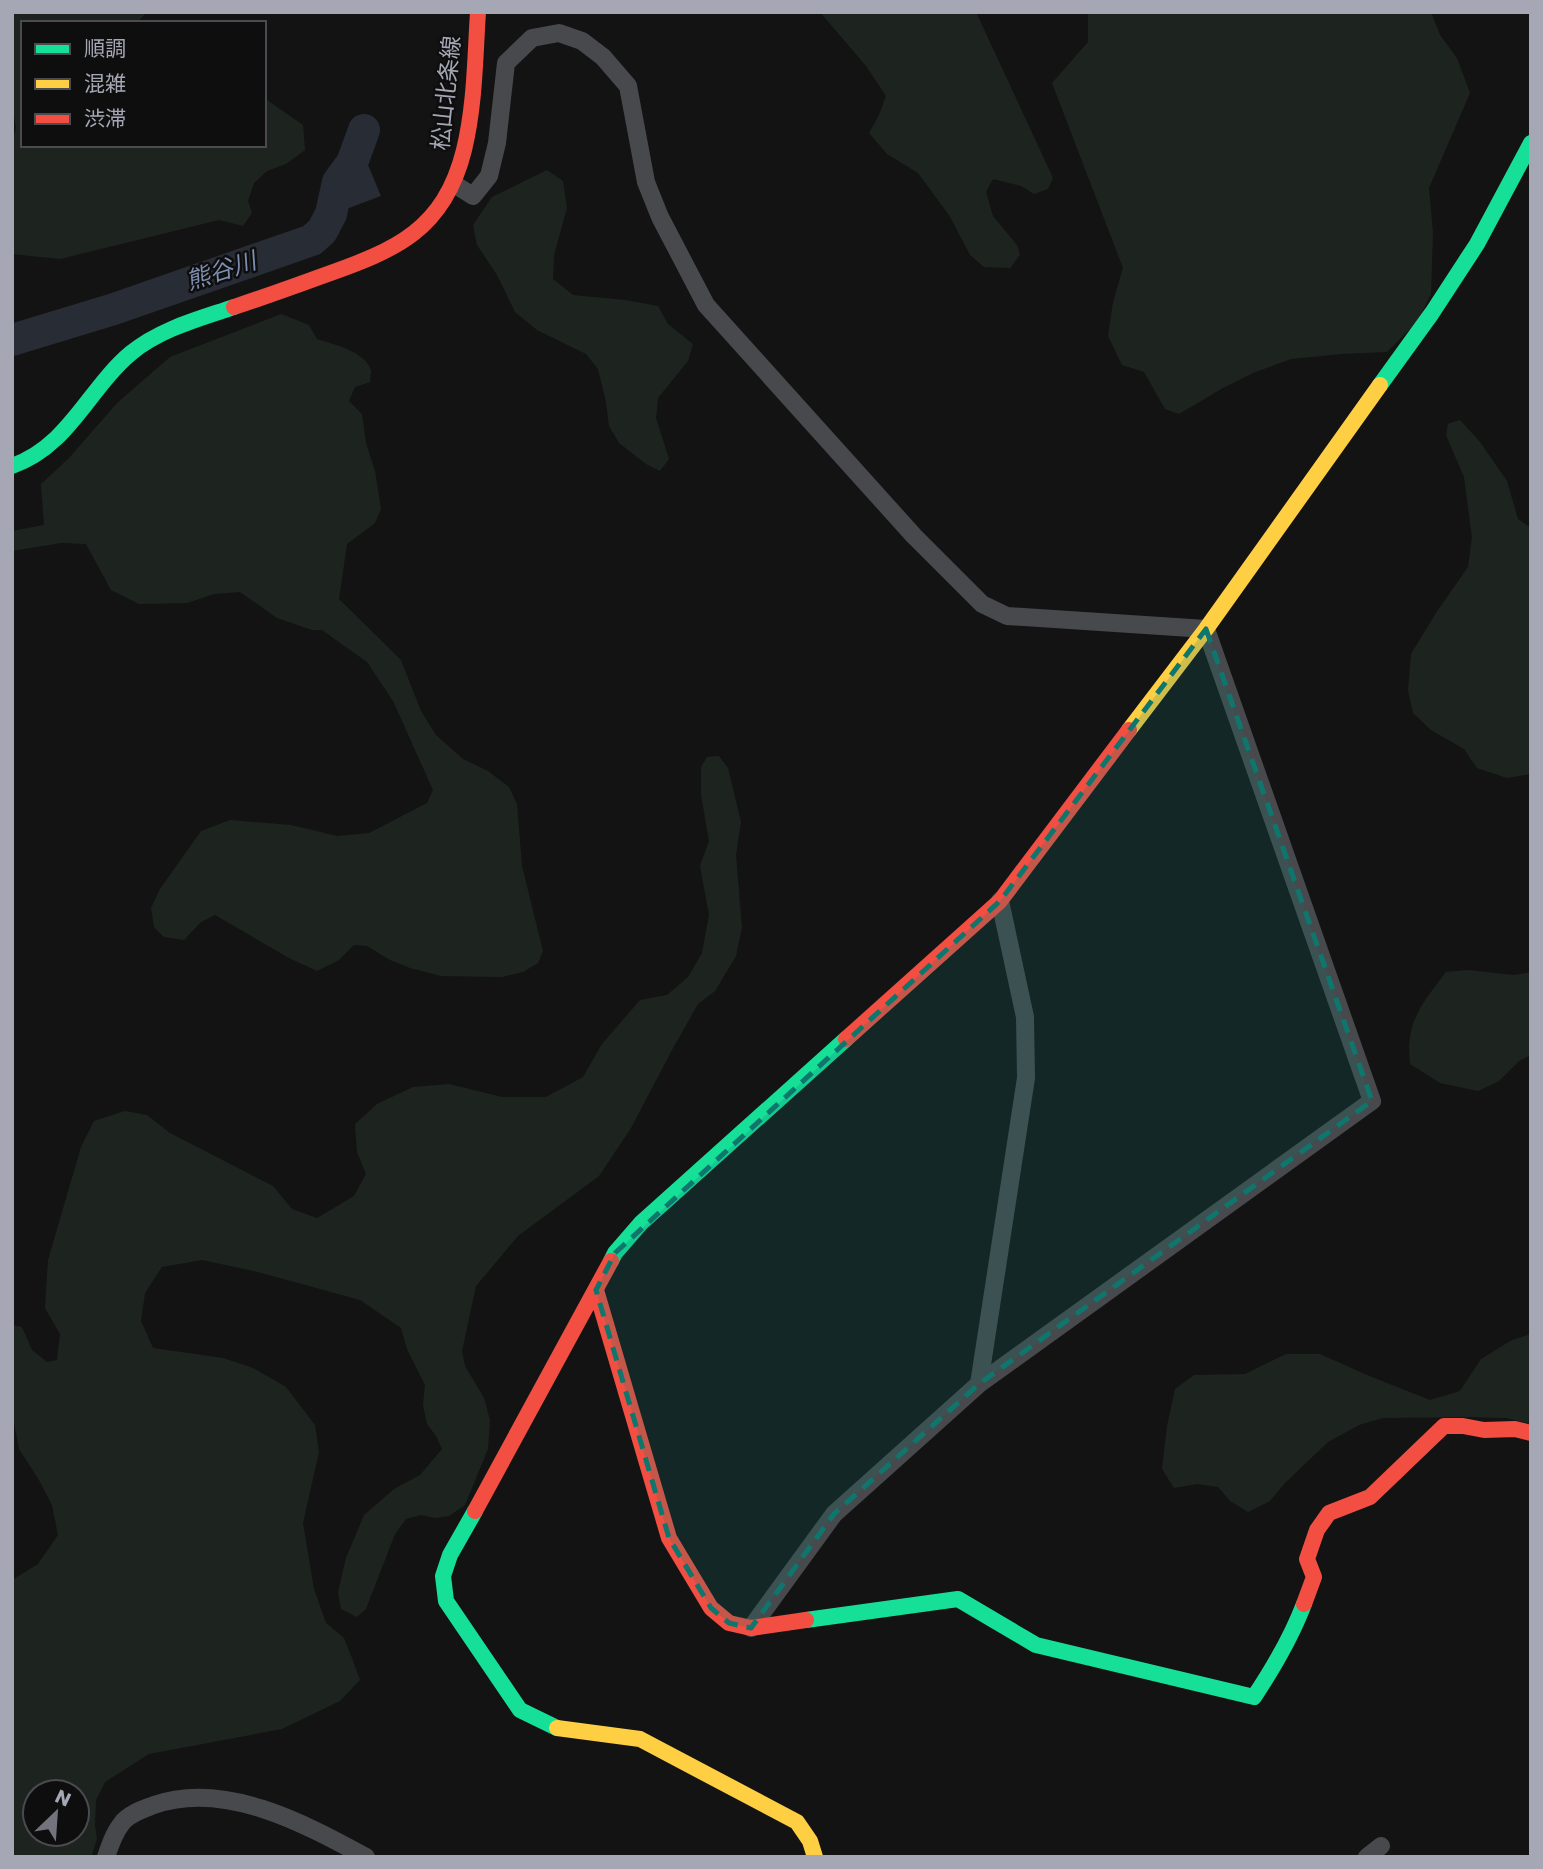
<svg xmlns="http://www.w3.org/2000/svg" width="1543" height="1869" font-family="Poppins,'Noto Sans JP',sans-serif">
<style>
.green{fill:#1d241f;fill-rule:evenodd}
.water{fill:#282c35}
.lines{fill:none;stroke-linecap:round;stroke-linejoin:round}
.river{stroke:#282c35;stroke-width:32}
.street{stroke:#48494c;stroke-width:18}
.fast{stroke:#16e098;stroke-width:16}
.slow{stroke:#ffcf43;stroke-width:16}
.jam{stroke:#f24e42;stroke-width:16}
.marked{fill:#0f766e;fill-opacity:0.2;stroke:#0f766e;stroke-width:5;stroke-dasharray:14 9;stroke-linejoin:round}
.labels{text-anchor:middle;stroke-width:5;stroke-linejoin:round;paint-order:stroke}
.street-label{font-size:23px;fill:#a5a7b4;stroke:#0e0e0f}
.water-label{font-size:24px;font-style:italic;fill:#7d8eae;stroke:#0e0e0f}
</style>
<rect width="100%" height="100%" fill="#131314"/>
<path class="green" d="M 12,12 L 147,12 L 140,19 L 140,23 L 23,23 L 23,145 L 264,145 L 264,98 L 303,125 L 305,150 L 286,164 L 267,171 L 254,183 L 248,201 L 252,213 L 243,226 L 219,220 L 60,259 L 12,254 L 12,142 L 16,128 L 12,102 Z
M 820,12 L 976,12 L 1053,178 L 1048,189 L 1034,194 L 1021,186 L 993,179 L 986,192 L 993,216 L 1017,245 L 1020,255 L 1010,268 L 984,267 L 970,255 L 949,215 L 918,173 L 887,154 L 869,133 L 879,115 L 886,96 L 866,66 Z
M 1088,12 L 1431,12 L 1440,35 L 1457,58 L 1470,93 L 1429,188 L 1433,233 L 1431,294 L 1418,321 L 1387,352 L 1342,354 L 1291,359 L 1253,373 L 1223,388 L 1179,414 L 1165,409 L 1144,372 L 1122,365 L 1108,336 L 1113,302 L 1123,268 L 1052,83 L 1088,42 Z
M 547,170 L 563,181 L 567,208 L 554,255 L 553,279 L 573,295 L 625,300 L 658,306 L 668,324 L 693,344 L 688,361 L 658,398 L 656,418 L 669,459 L 660,471 L 646,464 L 619,443 L 609,426 L 606,402 L 598,369 L 586,354 L 537,330 L 515,312 L 497,275 L 477,245 L 473,225 L 492,197 Z
M 281,314 L 309,325 L 317,339 C 333,344 367,352 371,371 C 371,372 370,381 370,382 L 355,387 L 349,401 L 362,414 L 366,443 L 375,471 L 381,509 L 375,523 L 347,544 L 339,599 L 401,660 L 421,711 L 436,735 L 463,759 L 488,771 L 509,787 L 517,804 L 522,866 L 543,951 L 538,963 L 523,972 L 502,977 L 441,976 L 410,968 L 390,960 L 367,946 L 354,945 L 339,960 L 317,971 L 289,958 L 215,915 L 201,922 L 184,940 L 164,937 L 154,927 L 151,908 L 160,889 L 201,831 L 230,820 L 291,825 L 337,836 L 369,833 L 427,803 L 433,790 L 393,701 L 367,662 L 322,630 L 312,630 L 277,618 L 240,592 L 214,594 L 187,603 L 139,604 L 111,590 L 86,544 L 61,543 L 12,551 L 12,531 L 44,525 L 41,484 L 69,458 L 117,403 L 170,357 Z
M 1460,420 L 1480,442 L 1507,481 L 1518,519 L 1531,528 L 1531,774 L 1507,778 L 1477,768 L 1464,749 L 1431,730 L 1413,713 L 1408,690 L 1411,654 L 1436,613 L 1468,567 L 1472,537 L 1464,477 L 1446,435 L 1448,424 Z
M 719,756 L 728,768 L 741,822 L 736,855 L 742,928 L 736,956 L 715,991 L 698,1004 L 672,1050 L 631,1128 L 599,1176 L 518,1236 L 476,1286 L 462,1351 L 465,1366 L 484,1398 L 490,1420 L 488,1449 L 465,1505 L 449,1516 L 436,1518 L 421,1515 L 406,1519 L 395,1534 L 366,1609 L 357,1617 L 341,1609 L 338,1592 L 346,1558 L 364,1515 L 394,1489 L 420,1475 L 442,1449 L 436,1436 L 427,1424 L 423,1405 L 425,1385 L 407,1349 L 401,1328 L 360,1300 L 258,1272 L 202,1260 L 162,1267 L 145,1293 L 141,1321 L 153,1348 L 223,1358 L 253,1368 L 286,1387 L 315,1425 L 319,1452 L 303,1523 L 314,1589 L 326,1623 L 344,1638 L 352,1658 L 360,1680 L 340,1701 L 282,1729 L 149,1754 L 105,1782 L 96,1800 L 95,1825 L 97,1839 L 91,1857 L 12,1857 L 12,1580 L 38,1564 L 58,1535 L 52,1505 L 39,1480 L 19,1449 L 12,1412 L 12,1325 L 22,1327 L 32,1350 L 47,1362 L 57,1360 L 60,1334 L 45,1308 L 48,1260 L 81,1147 L 94,1121 L 125,1111 L 147,1115 L 170,1133 L 273,1186 L 292,1209 L 317,1218 L 354,1196 L 366,1174 L 357,1152 L 355,1124 L 377,1104 L 413,1087 L 449,1084 L 502,1097 L 546,1097 L 583,1077 L 602,1044 L 640,1000 L 667,995 L 688,977 L 702,953 L 709,915 L 700,866 L 709,841 L 701,795 L 701,767 L 707,757 ZM 35,1792 L 77,1792 L 77,1834 L 35,1834 Z
M 1468,970 L 1514,975 L 1531,972 L 1531,1055 L 1519,1061 L 1499,1081 L 1478,1091 L 1440,1083 L 1410,1064 C 1405,1022 1422,1004 1446,972 Z
M 1531,1334 L 1531,1424 L 1506,1418 L 1469,1417 L 1383,1418 L 1359,1425 L 1328,1442 L 1285,1483 L 1270,1501 L 1248,1512 L 1230,1501 L 1218,1487 L 1197,1484 L 1174,1488 L 1162,1469 L 1167,1426 L 1175,1389 L 1194,1375 L 1245,1374 L 1286,1354 L 1320,1354 L 1367,1375 L 1430,1400 L 1460,1391 L 1481,1359 L 1512,1340 Z"/>
<path class="water" d="M 368,165 L 381,196 L 341,211 L 343,193 L 353,171 Z"/>
<g class="lines">
<path class="river" d="M 12,340 L 114,309 L 312,240 L 322,231 L 331,214 L 338,182 L 352,163 L 364,130"/>
<path class="street" d="M 454,184 L 473,196 L 489,176 L 497,143 L 506,63 L 532,38 L 559,33 L 582,41 L 603,57 L 628,86 L 646,182 L 660,217 L 706,305 L 914,536 L 982,604 L 1007,616 L 1206,629 L 1372,1101 L 979,1384 L 834,1514 L 751,1628
M 979,1384 L 1026,1078 L 1025,1017 L 1000,901
M 106,1857 C 110,1845 114,1833 122,1823 C 128,1814 144,1809 154,1805 C 225,1780 305,1824 366,1857
M 1367,1857 L 1381,1846"/>
<path class="fast" d="M 1380,385 L 1432,313 L 1477,244 L 1531,143
M 12,466 C 69,446 88,389 131,353 C 160,329 199,319 234,307
M 611,1261 L 615,1253 L 641,1223 L 846,1039
M 475,1511 L 450,1555 L 443,1576 L 446,1601 L 520,1710 L 557,1728
M 806,1620 L 958,1599 L 1036,1645 L 1254,1697 C 1274,1667 1291,1638 1304,1604"/>
<path class="slow" d="M 1129,730 L 1206,629 L 1380,385
M 557,1728 L 640,1739 L 797,1822 L 810,1841 L 815,1857"/>
<path class="jam" d="M 234,307 C 264,297 295,286 325,275 C 396,250 444,230 464,150 C 475,105 475,58 478,12
M 846,1039 L 1000,901 L 1129,730
M 596,1290 L 669,1538 L 711,1608 L 729,1623 L 751,1628 L 806,1620
M 475,1511 L 611,1261
M 1304,1604 L 1314,1577 L 1307,1559 L 1317,1530 L 1329,1513 L 1370,1497 L 1444,1426 L 1463,1426 L 1484,1430 L 1515,1429 L 1531,1433"/>
</g>
<path class="marked" d="M 1206,629 L 1372,1101 L 979,1384 L 834,1514 L 751,1628 L 729,1623 L 711,1608 L 669,1538 L 596,1290 L 615,1253 L 1000,901 Z"/>
<g class="labels">
<g class="street-label">
<text transform="translate(446 93) rotate(-84)" y="8">松山北条線</text>
</g>
<g class="water-label">
<text transform="translate(221 271) rotate(-18)" y="8">熊谷川</text>
</g>
</g>
<rect width="1543" height="1869" fill="none" stroke="#a5a7b4" stroke-width="28"/>
<rect x="21" y="21" width="245" height="126" fill="#0e0e0f" stroke="#4a4b51" stroke-width="2"/>
<rect x="35" y="44" width="35" height="10" fill="#16e098" stroke="#4a4b51" stroke-width="2"/>
<text x="84" y="56" font-size="21" fill="#a5a7b4">順調</text>
<rect x="35" y="79" width="35" height="10" fill="#ffcf43" stroke="#4a4b51" stroke-width="2"/>
<text x="84" y="91" font-size="21" fill="#a5a7b4">混雑</text>
<rect x="35" y="114" width="35" height="10" fill="#f24e42" stroke="#4a4b51" stroke-width="2"/>
<text x="84" y="126" font-size="21" fill="#a5a7b4">渋滞</text>
<g transform="translate(56 1813) rotate(25)"><circle r="33" fill="#0e0e0f" stroke="#4a4b51" stroke-width="2"/>
<path d="M0-5L12 26L0 18L-12 26Z" fill="#72737c"/>
<text y="-10" font-size="19" font-weight="bold" text-anchor="middle" fill="#a5a7b4">N</text>
</g>
</svg>
